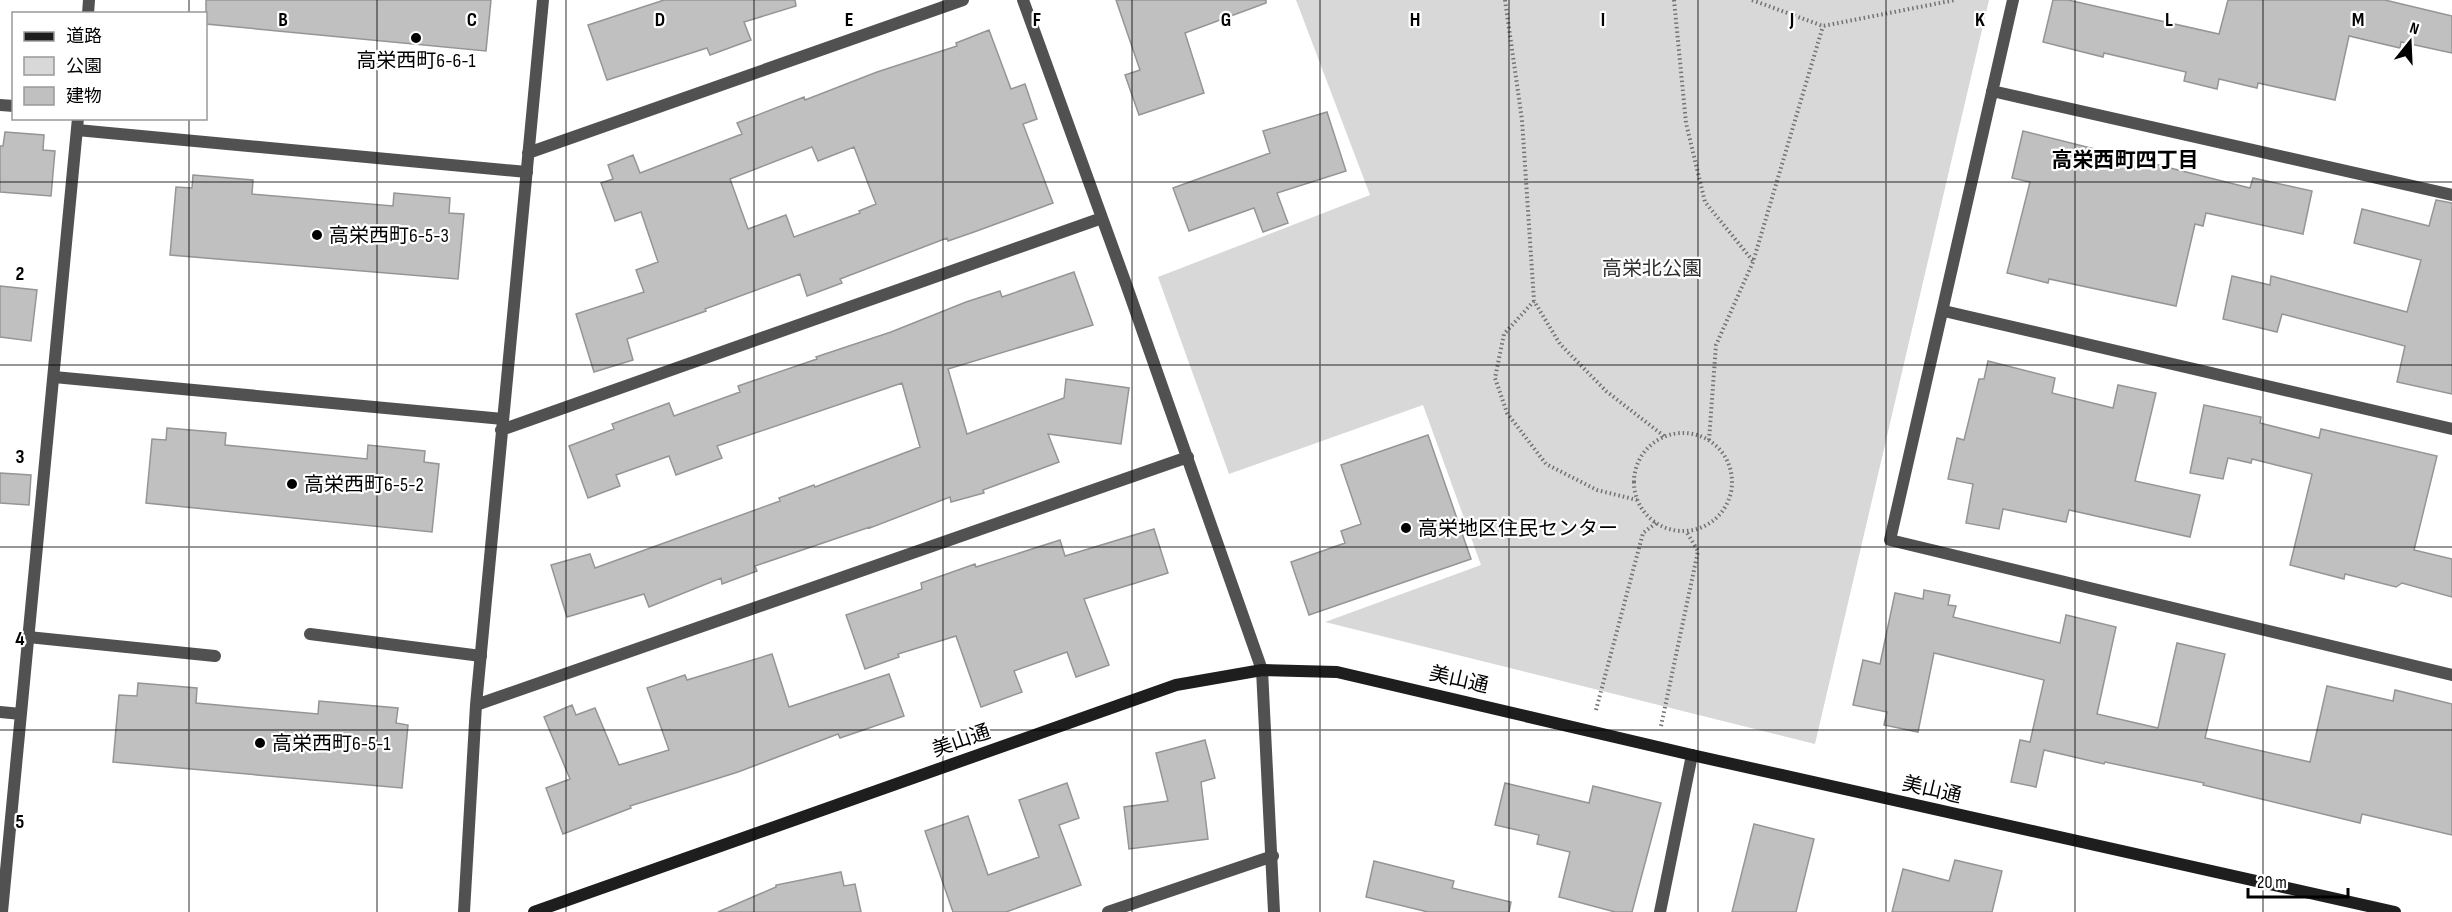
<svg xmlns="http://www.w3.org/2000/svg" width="2452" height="912" font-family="'Sofia Sans Condensed','Noto Sans JP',sans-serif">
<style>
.green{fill:#d8d8d8}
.building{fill:#c0c0c0;stroke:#959595;stroke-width:1.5;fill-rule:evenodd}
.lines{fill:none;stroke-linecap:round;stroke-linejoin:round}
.path{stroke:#737373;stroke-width:4;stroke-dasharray:1.5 3;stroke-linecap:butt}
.lane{stroke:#515151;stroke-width:12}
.street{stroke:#515151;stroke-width:12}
.secondary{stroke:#1e1e1e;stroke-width:12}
.grid{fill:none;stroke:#000;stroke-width:1.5;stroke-opacity:0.55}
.poi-dot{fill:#000;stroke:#fff;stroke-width:2}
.labels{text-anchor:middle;stroke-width:4.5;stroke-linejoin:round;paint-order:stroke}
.poi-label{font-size:20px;fill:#000;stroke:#fff;text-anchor:start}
.park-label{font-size:20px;fill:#2f2f2f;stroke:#fff}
.street-label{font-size:20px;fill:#000;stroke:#fff}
.neighbourhood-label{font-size:21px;font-weight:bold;fill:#000;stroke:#fff}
.grid-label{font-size:20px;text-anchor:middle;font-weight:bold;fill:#000;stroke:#fff;stroke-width:4.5;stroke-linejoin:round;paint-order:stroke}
</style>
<rect width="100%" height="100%" fill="#fff"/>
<path class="green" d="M 1296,0 L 1989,0 L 1815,744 L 1325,622 L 1481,565 L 1423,405 L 1229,474 L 1158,277 L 1370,195 Z"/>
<path class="building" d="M 206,0 L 491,0 L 486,51 L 206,24 Z
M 664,0 L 795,0 L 796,6 L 744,22 L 751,40 L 710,55 L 707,48 L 607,80 L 588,25 Z
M 1116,0 L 1266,0 L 1266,3 L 1185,33 L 1204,93 L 1139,115 L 1125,75 L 1140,70 Z
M 2053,0 L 2068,0 L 2219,34 L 2228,0 L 2385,0 L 2452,16 L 2452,53 L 2401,42 L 2400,48 L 2349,36 L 2335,100 L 2258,83 L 2257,88 L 2219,79 L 2217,89 L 2184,81 L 2186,72 L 2104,53 L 2103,57 L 2043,42 Z
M 989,30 L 1011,89 L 1025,84 L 1037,119 L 1023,124 L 1053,203 L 974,232 L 948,241 L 947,238 L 840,279 L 842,283 L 807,296 L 800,274 L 705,309 L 706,311 L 627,339 L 633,360 L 594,372 L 576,314 L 644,292 L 636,270 L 658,262 L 641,212 L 615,221 L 601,183 L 613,179 L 608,165 L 633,155 L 640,173 L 742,134 L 737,123 L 804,97 L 805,100 L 877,72 L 957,46 L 956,43 ZM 812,147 L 818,161 L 854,147 L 876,204 L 859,211 L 860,213 L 794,237 L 786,215 L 748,229 L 730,179 Z
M 1327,112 L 1346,171 L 1277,193 L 1288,223 L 1263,232 L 1254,208 L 1189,231 L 1173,188 L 1270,153 L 1263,131 Z
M 2023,131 L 2250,188 L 2253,178 L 2312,191 L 2303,234 L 2206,213 L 2203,226 L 2195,224 L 2176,306 L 2049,279 L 2048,283 L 2007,273 L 2030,182 L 2012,178 Z
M 5,132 L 44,135 L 43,150 L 55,151 L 51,196 L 0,192 L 0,146 L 3,146 Z
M 193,175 L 253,180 L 252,194 L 393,206 L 394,193 L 450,198 L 449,213 L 464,214 L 458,279 L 170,255 L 176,187 L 192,188 Z
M 2436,200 L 2452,203 L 2452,394 L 2397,382 L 2405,346 L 2282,314 L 2277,332 L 2223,319 L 2232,276 L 2270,285 L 2271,276 L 2407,312 L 2421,260 L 2354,243 L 2362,209 L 2429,226 Z
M 1074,272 L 1093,325 L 948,369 L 967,434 L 1064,398 L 1066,379 L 1129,388 L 1121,444 L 1048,434 L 1059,462 L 983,490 L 984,493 L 951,502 L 950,497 L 870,528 L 870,527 L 755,566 L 757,571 L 722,584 L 721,578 L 649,607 L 644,594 L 567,617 L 551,565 L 590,554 L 595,568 L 780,501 L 779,498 L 814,485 L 815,487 L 920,447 L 902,383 L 717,446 L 722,458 L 676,475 L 669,456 L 616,475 L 620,486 L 588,498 L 569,446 L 614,429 L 612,424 L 669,403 L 674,416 L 740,392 L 738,386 L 817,359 L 816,357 L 891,332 L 966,302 L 1000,291 L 1002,297 Z
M 0,286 L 37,290 L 31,341 L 0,337 Z
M 1988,361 L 2055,378 L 2052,393 L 2113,408 L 2118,385 L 2156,393 L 2135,481 L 2200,495 L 2190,537 L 2069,510 L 2066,522 L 2003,509 L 1999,529 L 1966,523 L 1973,484 L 1948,479 L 1957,438 L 1964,440 L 1979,379 L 1984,379 Z
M 2204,405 L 2261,417 L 2260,423 L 2319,438 L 2321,429 L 2437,456 L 2414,550 L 2452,559 L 2452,597 L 2402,583 L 2396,587 L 2345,574 L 2344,579 L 2290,565 L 2312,474 L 2252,459 L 2251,463 L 2228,458 L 2223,479 L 2190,473 Z
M 167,428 L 226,433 L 225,445 L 367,459 L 368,445 L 425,451 L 424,462 L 439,464 L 432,532 L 146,503 L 152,439 L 166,440 Z
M 1428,435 L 1471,559 L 1309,615 L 1291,562 L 1345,543 L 1341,531 L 1361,524 L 1341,465 Z
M 0,473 L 31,475 L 29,505 L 0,503 Z
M 1154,529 L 1168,573 L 1084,599 L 1109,665 L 1076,677 L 1067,652 L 1014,671 L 1022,692 L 981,707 L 956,636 L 898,654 L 899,657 L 865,669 L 846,615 L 922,589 L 921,583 L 975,564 L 976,567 L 1060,540 L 1065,556 Z
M 1924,590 L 1950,595 L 1948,605 L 1956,606 L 1953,617 L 2060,643 L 2066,615 L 2116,627 L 2097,714 L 2158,728 L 2177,643 L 2225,654 L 2205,738 L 2310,762 L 2327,686 L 2393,701 L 2395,690 L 2452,704 L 2452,835 L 2362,814 L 2360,823 L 2203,785 L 2204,783 L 2105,762 L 2104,764 L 2044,750 L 2036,787 L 2011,782 L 2020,740 L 2030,742 L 2044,680 L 1934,653 L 1918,732 L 1884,725 L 1887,712 L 1853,705 L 1863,660 L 1880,664 L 1895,593 L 1923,599 Z
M 772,654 L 789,707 L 889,674 L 904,716 L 840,738 L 838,734 L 738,772 L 630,806 L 631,808 L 563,834 L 546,788 L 570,779 L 544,717 L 572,705 L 576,715 L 595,708 L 619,765 L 669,750 L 647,688 L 685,675 L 687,680 Z
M 138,683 L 197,688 L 196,703 L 318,714 L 319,701 L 398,708 L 396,723 L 408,725 L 402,788 L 113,762 L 119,695 L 137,696 Z
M 1205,740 L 1215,778 L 1201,782 L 1208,839 L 1129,849 L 1124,807 L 1168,801 L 1156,753 Z
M 1067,783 L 1079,818 L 1059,825 L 1081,885 L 1006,912 L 953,912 L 925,831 L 968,816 L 988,875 L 1039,857 L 1019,800 Z
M 1505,783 L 1589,803 L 1593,786 L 1661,803 L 1632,912 L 1615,912 L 1559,897 L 1570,852 L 1537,844 L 1539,835 L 1495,825 Z
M 1754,824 L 1814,839 L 1796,912 L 1732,912 Z
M 1955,860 L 2002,871 L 1992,912 L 1892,912 L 1903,869 L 1949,881 Z
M 1374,861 L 1454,881 L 1452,888 L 1511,902 L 1509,912 L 1428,912 L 1366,897 Z
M 841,872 L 844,886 L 855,884 L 861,912 L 718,912 L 776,887 L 776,885 Z"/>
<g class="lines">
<path class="path" d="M 1505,0 L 1522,120 L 1534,301 L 1560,344 L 1606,391 L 1664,436
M 1674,0 L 1686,123 L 1705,202 L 1753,261
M 1752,0 L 1823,26 L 1955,0
M 1534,301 L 1504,334 L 1495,378 L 1507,413 L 1546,464 L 1597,490 L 1637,500
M1634 482a49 49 0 1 1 98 0a49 49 0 1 1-98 0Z
M 1709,440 L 1716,345 L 1753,262 L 1823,26
M 1596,710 L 1643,533 L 1656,523
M 1661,726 L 1698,551 L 1686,531"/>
<path class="lane" d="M 77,130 L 527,172
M 54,377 L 503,419
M 310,634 L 481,656
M 28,637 L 215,656"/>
<path class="street" d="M 1023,0 L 1126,284 L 1262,670 L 1274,912
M 2013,0 L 1890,540 L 2452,675
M 88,14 L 89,0
M 1992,91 L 2452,195
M 0,105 L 14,106
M 528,153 L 963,0
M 1944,311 L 2452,429
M 501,430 L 1102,218
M 476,705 L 1188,457
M 0,712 L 21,714
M 2,912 L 78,118
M 464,912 L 476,705 L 543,0
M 1108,912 L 1273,856
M 1660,912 L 1692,755"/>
<path class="secondary" d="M 534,912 L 1176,685 L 1262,670 L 1337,672 L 1692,755 L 2395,912"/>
</g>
<path class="grid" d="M 189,0 L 189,14M 377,0 L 377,912M 566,0 L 566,912M 754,0 L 754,912M 943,0 L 943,912M 1132,0 L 1132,912M 1320,0 L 1320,912M 1509,0 L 1509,912M 1698,0 L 1698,912M 1886,0 L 1886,912M 2075,0 L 2075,912M 2263,0 L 2263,912M 189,118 L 189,912M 0,182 L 2452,182M 0,365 L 2452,365M 0,547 L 2452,547M 0,730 L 2452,730"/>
<g class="poi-dot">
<circle cx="416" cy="38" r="6"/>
<circle cx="317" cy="235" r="6"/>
<circle cx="292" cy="484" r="6"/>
<circle cx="1406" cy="528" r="6"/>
<circle cx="260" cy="743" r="6"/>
</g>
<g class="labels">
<g class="poi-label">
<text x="416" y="67" text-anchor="middle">高栄西町6-6-1</text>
<text x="329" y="242">高栄西町6-5-3</text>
<text x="304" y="491">高栄西町6-5-2</text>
<text x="1418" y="535">高栄地区住民センター</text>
<text x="272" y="750">高栄西町6-5-1</text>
</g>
<g class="park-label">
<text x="1652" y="275">高栄北公園</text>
</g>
<g class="street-label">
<text transform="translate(1459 679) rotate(13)" y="7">美山通</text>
<text transform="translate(961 740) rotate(-19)" y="7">美山通</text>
<text transform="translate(1932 789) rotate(13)" y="7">美山通</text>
</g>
<g class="neighbourhood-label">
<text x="2125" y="167">高栄西町四丁目</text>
</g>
</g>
<g class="grid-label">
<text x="283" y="26">B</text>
<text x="472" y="26">C</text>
<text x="660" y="26">D</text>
<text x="849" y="26">E</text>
<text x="1037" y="26">F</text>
<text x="1226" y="26">G</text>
<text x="1415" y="26">H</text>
<text x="1603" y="26">I</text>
<text x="1792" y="26">J</text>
<text x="1980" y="26">K</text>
<text x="2169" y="26">L</text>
<text x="2358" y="26">M</text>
<text x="20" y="280">2</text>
<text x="20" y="463">3</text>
<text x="20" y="645">4</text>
<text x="20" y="828">5</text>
</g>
<rect x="12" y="12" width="195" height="108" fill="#ffffff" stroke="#999999" stroke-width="1.5"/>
<rect x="24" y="32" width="30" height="9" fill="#1e1e1e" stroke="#999999" stroke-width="1.5"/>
<text x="66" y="42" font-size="18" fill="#000000">道路</text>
<rect x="24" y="57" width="30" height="18" fill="#d8d8d8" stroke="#999999" stroke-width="1.5"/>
<text x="66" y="72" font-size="18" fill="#000000">公園</text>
<rect x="24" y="87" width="30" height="18" fill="#c0c0c0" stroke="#999999" stroke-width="1.5"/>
<text x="66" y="102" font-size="18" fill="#000000">建物</text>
<g transform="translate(2410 42) rotate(18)" stroke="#ffffff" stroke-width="4.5" paint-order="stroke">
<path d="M0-4.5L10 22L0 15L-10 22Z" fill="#000000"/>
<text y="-9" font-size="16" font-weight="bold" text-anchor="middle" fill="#000000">N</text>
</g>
<path d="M2248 888v9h100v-9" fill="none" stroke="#000000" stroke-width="3"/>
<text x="2257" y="888" font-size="18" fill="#000000" stroke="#ffffff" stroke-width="4.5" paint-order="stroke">20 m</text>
</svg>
